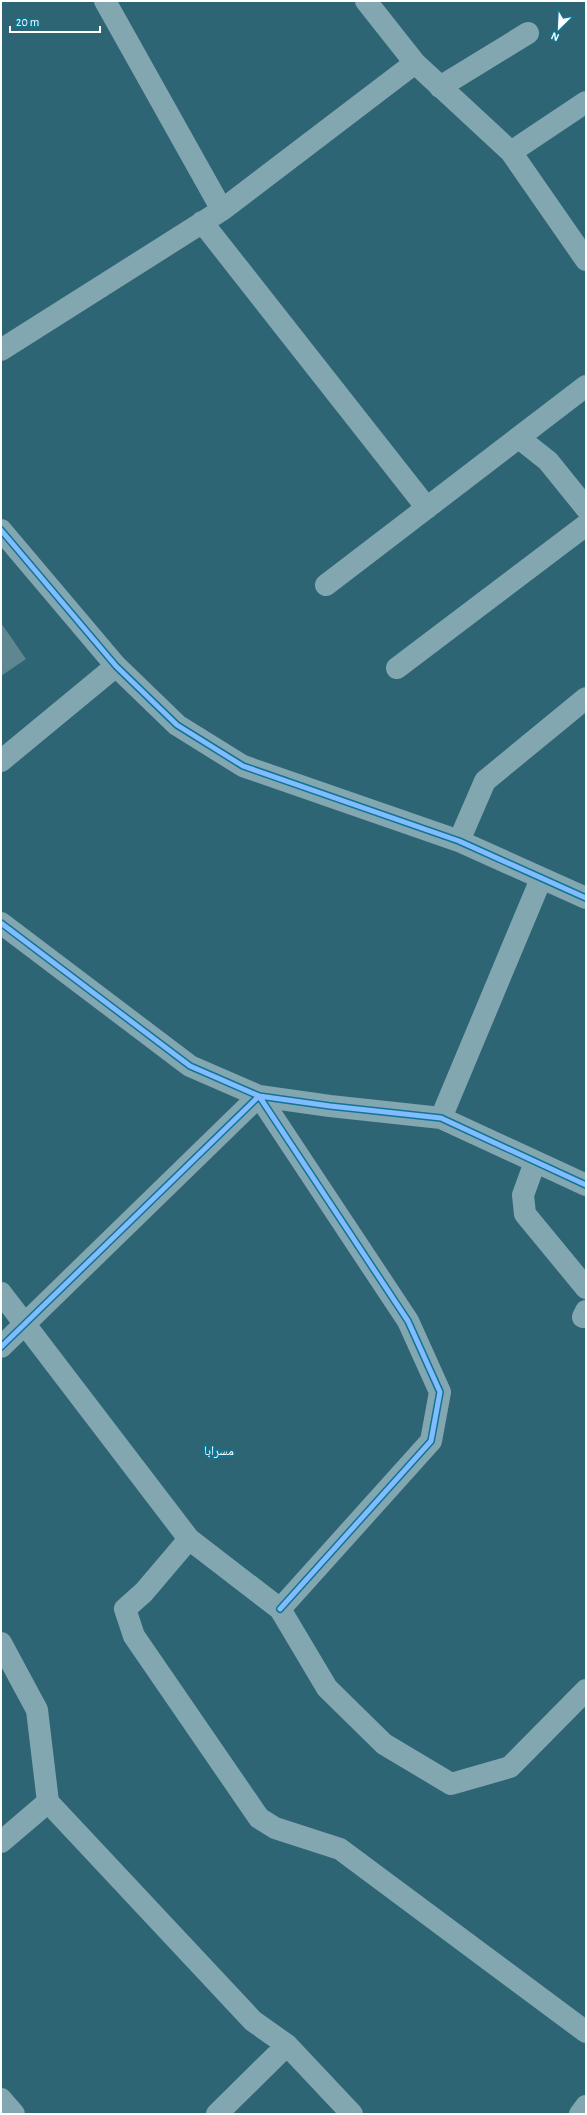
<svg xmlns="http://www.w3.org/2000/svg" width="587" height="2115" font-family="'Alegreya Sans','Noto Naskh Arabic',sans-serif">
<style>
.building{fill:#5f8792}
.lines{fill:none;stroke-linecap:round;stroke-linejoin:round}
.minor{stroke:#83a7b1;stroke-width:22}
.cycleway-casing{stroke:#117492;stroke-width:8}
.cycleway{stroke:#80bcff;stroke-width:5}
.labels{text-anchor:middle;stroke-width:4;stroke-linejoin:round;paint-order:stroke}
.quarter-label{font-size:13px;fill:#fff;stroke:#117492}
</style>
<rect width="100%" height="100%" fill="#2e6575"/>
<path class="building" d="M 1,623 L 26,659 L 1,676 Z"/>
<g class="lines">
<path class="minor" d="M 105,1 L 222,210
M 366,1 L 415,63 L 511,152 L 586,260
M 440,87 L 528,33
M 511,152 L 586,102
M 202,222 L 427,508
M 1,350 L 222,210 L 415,63
M 519,438 L 548,461 L 586,508
M 1,530 L 116,666 L 177,725 L 243,766 L 459,841 L 586,898
M 326,585 L 586,386
M 397,668 L 586,525
M 1,761 L 116,666
M 459,841 L 485,781 L 586,698
M 1,923 L 190,1066 L 259,1096 L 330,1106 L 441,1118 L 586,1185
M 441,1118 L 541,879
M 535,1162 L 523,1195 L 525,1214 L 586,1288
M 1,1293 L 189,1539 L 280,1609 L 327,1688 L 384,1744 L 451,1784 L 510,1767 L 586,1690
M 583,1317 L 586,1311
M 1,1347 L 259,1096 L 408,1321 L 440,1392 L 431,1441 L 280,1609
M 189,1539 L 144,1592 L 125,1609 L 134,1636 L 259,1818 L 275,1828 L 340,1849 L 586,2032
M 1,1643 L 37,1710 L 48,1802 L 253,2021 L 287,2045 L 352,2114
M 1,1842 L 48,1802
M 1,2099 L 14,2114
M 217,2114 L 287,2045
M 580,2114 L 586,2106"/>
<g class="cycleway-casing">
<path id="cycleway" d="M 1,530 L 116,666 L 177,725 L 243,766 L 459,841 L 586,898
M 1,923 L 190,1066 L 259,1096 L 330,1106 L 441,1118 L 586,1185
M 1,1347 L 259,1096 L 408,1321 L 440,1392 L 431,1441 L 280,1609"/>
</g>
<use href="#cycleway" class="cycleway"/>
</g>
<g class="labels">
<g class="quarter-label">
<text x="219" y="1455">مسرابا</text>
</g>
</g>
<rect width="587" height="2115" fill="none" stroke="#ffffff" stroke-width="4"/>
<g transform="translate(559 28) rotate(204)" stroke="#117492" stroke-width="3" paint-order="stroke">
<path d="M0-3L7 15L0 10L-7 15Z" fill="#ffffff"/>
<text y="-6" font-size="11" font-weight="bold" text-anchor="middle" fill="#ffffff">N</text>
</g>
<path d="M10 26v6h90v-6" fill="none" stroke="#ffffff" stroke-width="2"/>
<text x="16" y="26" font-size="12" fill="#ffffff" stroke="#117492" stroke-width="3" paint-order="stroke">20 m</text>
</svg>
